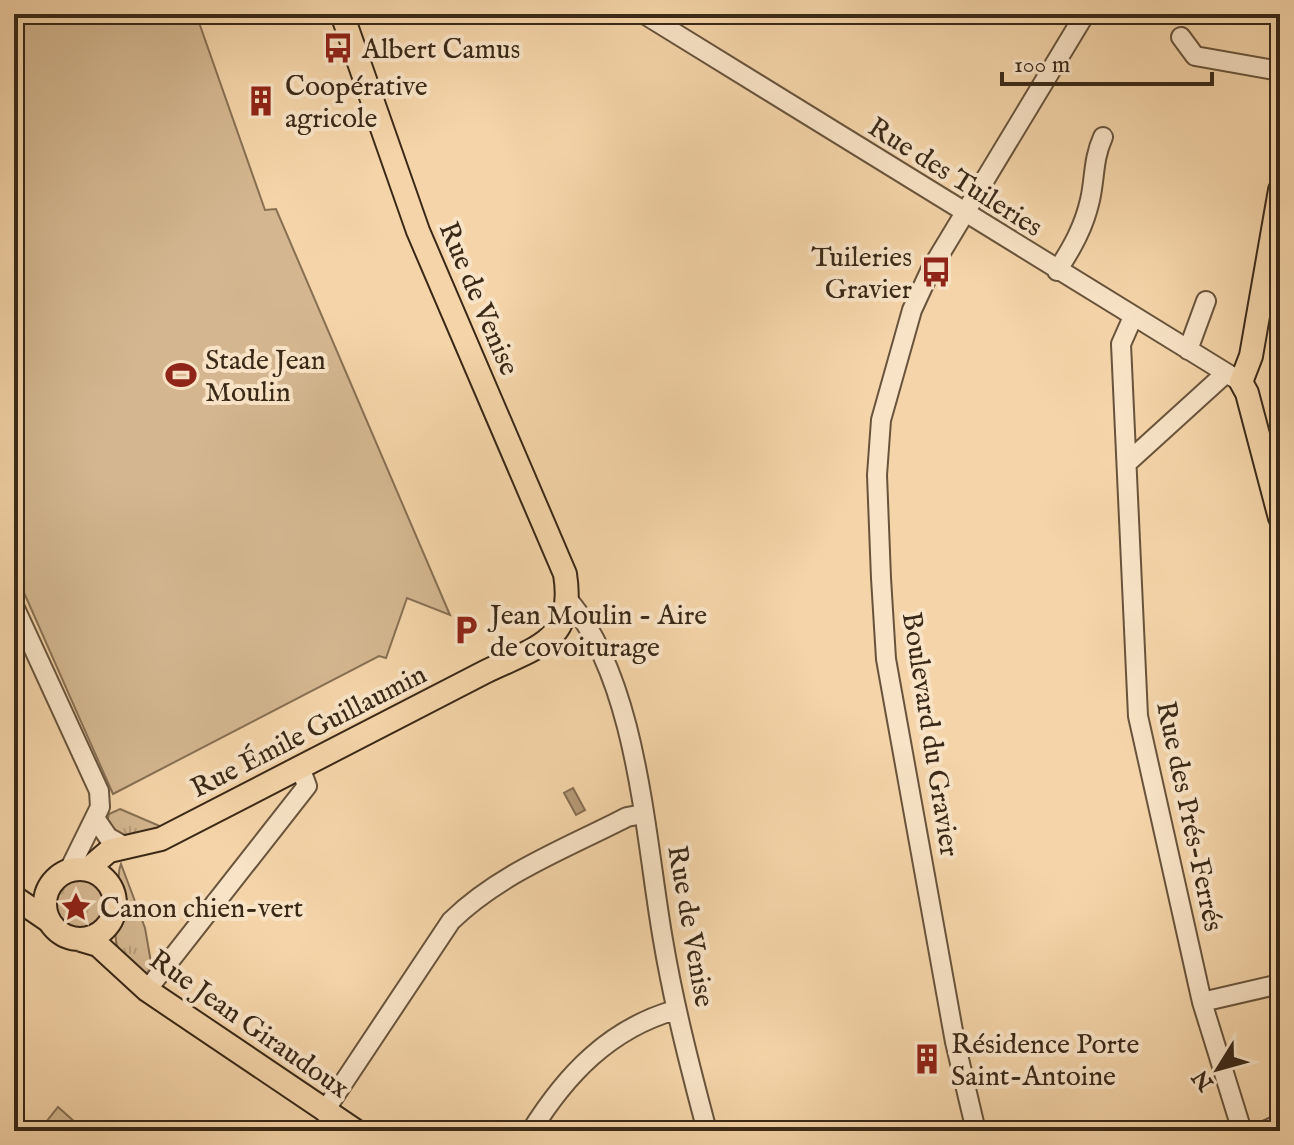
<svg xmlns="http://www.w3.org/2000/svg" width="1294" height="1145" font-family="'IM FELL English',serif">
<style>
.grass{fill:url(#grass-tufts);stroke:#877054;stroke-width:2}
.garden{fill:#d4b790;stroke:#877054;stroke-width:2}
.water{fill:url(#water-ripples);stroke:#846d51;stroke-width:2}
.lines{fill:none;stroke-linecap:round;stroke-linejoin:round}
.minor-casing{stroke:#68543c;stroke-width:22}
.major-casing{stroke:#3a2918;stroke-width:26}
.minor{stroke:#f8e3c6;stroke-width:18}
.major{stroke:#f4d4a8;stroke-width:22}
.labels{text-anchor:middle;stroke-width:8;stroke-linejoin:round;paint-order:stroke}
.poi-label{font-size:28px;fill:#3a2918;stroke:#f8e3c6;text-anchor:start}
.street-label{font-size:28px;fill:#3a2918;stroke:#f8e3c6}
</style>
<defs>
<pattern id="grass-tufts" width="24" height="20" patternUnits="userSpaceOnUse" patternTransform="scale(2)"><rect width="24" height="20" fill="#d4b790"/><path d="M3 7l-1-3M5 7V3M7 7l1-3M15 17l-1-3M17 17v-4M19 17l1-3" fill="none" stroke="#b79d7b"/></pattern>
<pattern id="water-ripples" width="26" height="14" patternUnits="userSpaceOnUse" patternTransform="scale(2)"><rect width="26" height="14" fill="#b59a77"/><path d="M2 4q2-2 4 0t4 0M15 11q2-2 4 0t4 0" fill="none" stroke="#947e61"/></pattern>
</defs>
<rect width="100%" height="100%" fill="#f4d4a8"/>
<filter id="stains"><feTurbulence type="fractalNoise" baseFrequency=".0025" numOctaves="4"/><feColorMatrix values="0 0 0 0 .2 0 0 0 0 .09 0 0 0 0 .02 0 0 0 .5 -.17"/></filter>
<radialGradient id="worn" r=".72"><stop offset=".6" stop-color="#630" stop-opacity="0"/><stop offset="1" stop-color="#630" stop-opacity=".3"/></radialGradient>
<path class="grass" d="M 120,809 L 162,827 L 125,836 L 113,833 L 107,822 L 109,814 Z
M 121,864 L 145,928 L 152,968 L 142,978 C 128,965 113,952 116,931 C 117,923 122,915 122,907 C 123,892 115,878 121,864 Z
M53 903a27 27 0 1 1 54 0a27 27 0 1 1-54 0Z
M 58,1107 L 85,1131 L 39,1131 Z"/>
<path class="garden" d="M 14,14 L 196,14 L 265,210 L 276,209 L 450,615 L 407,598 L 386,658 L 379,656 L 113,794 L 14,570 Z"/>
<path class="water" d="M 573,788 L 585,810 L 576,815 L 564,793 Z"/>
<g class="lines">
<g class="minor-casing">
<path id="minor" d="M 644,14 L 1241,382
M 1181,37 L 1195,56 L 1280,71
M 1057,271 C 1072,248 1084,227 1090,200 C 1095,178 1093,159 1103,137
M 1133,317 L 1121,344 L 1138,716 L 1202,1002 L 1242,1131
M 1188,350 L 1206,301
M 1127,463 L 1226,373
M 570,602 C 638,684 645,837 663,940 C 674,1005 690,1067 707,1131
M 14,606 L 99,791 L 100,807 L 69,870
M 95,818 L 108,837 L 124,846
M 147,990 L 307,786 L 300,767
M 1202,1002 L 1280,984
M 324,1112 L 451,921 C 500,873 567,848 627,817 L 643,814
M 531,1131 C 566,1075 609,1029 675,1010
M 976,1131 L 955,1042 L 886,659 L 881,578 L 877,475 L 881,420 L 912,310 L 931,269 L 1085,14
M 1264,1131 L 1280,1124"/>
</g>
<g class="major-casing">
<path id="major" d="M 1280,190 L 1251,356 L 1241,382 L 1247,393 L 1280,518
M45 904a35 35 0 1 1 70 0a35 35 0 1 1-70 0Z
M 88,869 L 109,851 L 161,839 L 485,672 C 536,647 576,642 565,574 L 418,231 L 342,14
M 14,897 L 49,921
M 81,940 L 98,945 L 147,990 L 356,1131"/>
</g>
<use href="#minor" class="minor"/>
<use href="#major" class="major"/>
</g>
<defs>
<g id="bus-bare" transform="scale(2.4)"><path d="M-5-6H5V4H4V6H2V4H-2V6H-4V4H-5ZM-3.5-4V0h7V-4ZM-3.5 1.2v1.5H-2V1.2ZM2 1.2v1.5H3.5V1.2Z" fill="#8f2418" stroke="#f8e3c6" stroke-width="2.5" paint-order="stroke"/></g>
<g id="building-bare" transform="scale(2.4)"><path d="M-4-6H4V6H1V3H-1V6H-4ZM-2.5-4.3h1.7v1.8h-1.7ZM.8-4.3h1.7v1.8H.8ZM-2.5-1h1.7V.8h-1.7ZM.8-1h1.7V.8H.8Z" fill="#8f2418" stroke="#f8e3c6" stroke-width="2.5" paint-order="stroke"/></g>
<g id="stadium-bare" transform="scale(2.4)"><path d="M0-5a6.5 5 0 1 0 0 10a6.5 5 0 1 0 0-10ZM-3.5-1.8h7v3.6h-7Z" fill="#8f2418" stroke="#f8e3c6" stroke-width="2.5" paint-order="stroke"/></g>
<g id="parking-bare" transform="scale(2.4)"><path d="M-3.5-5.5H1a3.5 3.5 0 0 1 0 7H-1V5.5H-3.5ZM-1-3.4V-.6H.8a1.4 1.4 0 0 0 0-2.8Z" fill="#8f2418" stroke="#f8e3c6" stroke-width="2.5" paint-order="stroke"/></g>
<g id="sight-bare" transform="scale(2.4)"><path d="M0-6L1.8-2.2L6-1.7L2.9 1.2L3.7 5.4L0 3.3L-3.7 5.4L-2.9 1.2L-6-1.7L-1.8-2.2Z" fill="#8f2418" stroke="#f8e3c6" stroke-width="2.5" paint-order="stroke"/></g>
</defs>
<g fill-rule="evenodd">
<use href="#bus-bare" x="338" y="48"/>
<use href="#building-bare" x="261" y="101"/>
<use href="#bus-bare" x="936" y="272"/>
<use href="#stadium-bare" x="181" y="375"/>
<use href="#parking-bare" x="466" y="630"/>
<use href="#sight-bare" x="76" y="907"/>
<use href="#building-bare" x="927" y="1059"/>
</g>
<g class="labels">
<g class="poi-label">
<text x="362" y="58">Albert Camus</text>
<text x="285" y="95">Coopérative<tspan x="285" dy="32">agricole</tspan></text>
<text x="912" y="266" text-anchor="end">Tuileries<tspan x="912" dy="32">Gravier</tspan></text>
<text x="205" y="369">Stade Jean<tspan x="205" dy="32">Moulin</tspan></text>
<text x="490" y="624">Jean Moulin - Aire<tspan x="490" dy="32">de covoiturage</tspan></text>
<text x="100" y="917">Canon chien-vert</text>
<text x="951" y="1053">Résidence Porte<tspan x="951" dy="32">Saint-Antoine</tspan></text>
</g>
<g class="street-label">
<text transform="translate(956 176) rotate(32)" y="10">Rue des Tuileries</text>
<text transform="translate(480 298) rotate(67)" y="10">Rue de Venise</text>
<text transform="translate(308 730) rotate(-27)" y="10">Rue Émile Guillaumin</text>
<text transform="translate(932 734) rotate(81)" y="10">Boulevard du Gravier</text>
<text transform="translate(1191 816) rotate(78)" y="10">Rue des Prés-Ferrés</text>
<text transform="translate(692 926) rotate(80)" y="10">Rue de Venise</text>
<text transform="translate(250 1023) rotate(35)" y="10">Rue Jean Giraudoux</text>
</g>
</g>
<rect width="1294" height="1145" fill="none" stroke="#f4d4a8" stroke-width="48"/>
<rect x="16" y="16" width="1262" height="1113" fill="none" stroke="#3a2918" stroke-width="4"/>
<rect x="24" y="24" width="1246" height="1097" fill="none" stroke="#3a2918" stroke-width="2"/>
<g transform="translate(1218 1069) rotate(233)" stroke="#f8e3c6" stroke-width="6" paint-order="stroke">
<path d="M0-6L14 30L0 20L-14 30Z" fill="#3a2918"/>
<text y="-12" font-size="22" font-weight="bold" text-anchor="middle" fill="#3a2918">N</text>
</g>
<path d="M1002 72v12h210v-12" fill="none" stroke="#3a2918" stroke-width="4"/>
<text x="1014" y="72" font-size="24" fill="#3a2918" stroke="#f8e3c6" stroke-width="6" paint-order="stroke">100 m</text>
<rect width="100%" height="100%" filter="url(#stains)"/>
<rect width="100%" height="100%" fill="url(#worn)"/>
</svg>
